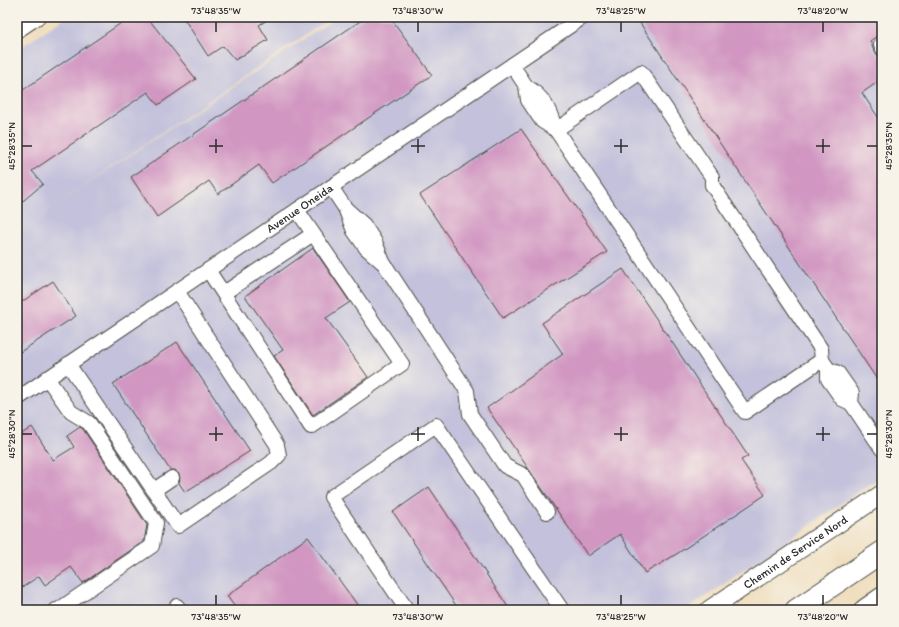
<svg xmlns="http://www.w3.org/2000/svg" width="899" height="627" font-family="Itim,sans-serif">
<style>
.industrial{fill:#c3c1db}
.building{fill:#d197c2}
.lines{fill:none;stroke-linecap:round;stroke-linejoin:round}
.minor-casing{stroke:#484641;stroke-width:16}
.major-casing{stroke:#484641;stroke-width:20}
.highway-casing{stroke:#484641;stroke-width:23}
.minor{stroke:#fff;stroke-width:14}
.major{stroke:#fff;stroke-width:18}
.highway{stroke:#fff;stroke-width:21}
.ticks{fill:none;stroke:#2b2b2b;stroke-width:1.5}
.labels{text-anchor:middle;stroke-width:3.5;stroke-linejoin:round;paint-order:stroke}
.street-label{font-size:12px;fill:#2b2b2b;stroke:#f7f3e8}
.neatline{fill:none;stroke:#2b2b2b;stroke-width:1.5}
.ticks-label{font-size:10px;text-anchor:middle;fill:#2b2b2b}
</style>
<rect width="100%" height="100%" fill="#f7f3e8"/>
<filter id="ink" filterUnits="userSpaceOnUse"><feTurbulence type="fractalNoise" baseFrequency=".025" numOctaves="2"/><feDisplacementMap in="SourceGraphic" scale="8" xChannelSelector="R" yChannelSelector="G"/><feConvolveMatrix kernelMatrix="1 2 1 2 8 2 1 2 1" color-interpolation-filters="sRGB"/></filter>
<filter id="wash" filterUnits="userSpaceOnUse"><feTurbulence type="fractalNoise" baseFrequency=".012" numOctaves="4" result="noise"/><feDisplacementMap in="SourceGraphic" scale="16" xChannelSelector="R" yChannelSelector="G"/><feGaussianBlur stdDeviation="0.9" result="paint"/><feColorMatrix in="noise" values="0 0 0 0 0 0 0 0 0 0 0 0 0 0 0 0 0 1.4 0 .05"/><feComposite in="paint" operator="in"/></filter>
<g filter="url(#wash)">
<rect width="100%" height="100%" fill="#efddbb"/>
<path class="industrial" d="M 66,17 L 332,17 L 38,217 L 337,17 L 882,17 L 882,476 L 686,610 L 17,610 L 17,50 Z"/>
<g id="blocks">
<path class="building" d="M 130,17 L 147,17 L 196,79 L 158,105 L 148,92 L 32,171 L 43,184 L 17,206 L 17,94 Z
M 183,17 L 272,17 L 259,25 L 268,40 L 235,60 L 223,46 L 208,56 Z
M 366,17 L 390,17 L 432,75 L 272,183 L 259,165 L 218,194 L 209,181 L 157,217 L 131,177 Z
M 649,17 L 882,17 L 882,33 L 870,41 L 874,51 L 882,60 L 882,79 L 862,93 L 882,123 L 882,387 L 640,23 Z
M 521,129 L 607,252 L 503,318 L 420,195 Z
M 313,248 L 350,302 L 326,318 L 368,377 L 313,415 L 274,356 L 283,350 L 245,296 Z
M 623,269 L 748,456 L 741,460 L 765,495 L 675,555 L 645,573 L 620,534 L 588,556 L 487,408 L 563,354 L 542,323 Z
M 53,281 L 76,316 L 17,354 L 17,305 Z
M 177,342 L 250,451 L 185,492 L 179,483 L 180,478 L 179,474 L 175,470 L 170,470 L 113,384 Z
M 32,427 L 53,460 L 74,447 L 67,436 L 80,427 L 83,429 L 147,525 L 144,541 L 83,583 L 71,567 L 45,585 L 39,576 L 17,591 L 17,437 Z
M 429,487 L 510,610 L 459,610 L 393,512 Z
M 308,537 L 361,610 L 237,610 L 227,596 Z"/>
</g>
</g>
<g filter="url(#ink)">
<use href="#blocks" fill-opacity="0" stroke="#484641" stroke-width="1"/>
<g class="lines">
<g class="minor-casing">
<g id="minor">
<path d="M 17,31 L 38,17"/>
<path d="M 882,44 L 881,45 L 882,47"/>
<path d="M 512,65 L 526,86 L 528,100 L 542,121 L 556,130"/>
<path d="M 526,86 C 545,98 549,109 556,130 L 745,412 L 822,360"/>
<path d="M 556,130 L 641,72 L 712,177 L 712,185 L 821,349 L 822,360 L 828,369 L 828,379 L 842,399 L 851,403"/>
<path d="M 331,187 L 345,208 L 354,231 L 366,248 L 382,262"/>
<path d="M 345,208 L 364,225 L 375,242 L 383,262 L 467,391 L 470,414 L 505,466 L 523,475 L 547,512"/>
<path d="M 208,270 L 311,427 L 402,364 L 297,210"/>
<path d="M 224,293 L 313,234"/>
<path d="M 68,364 L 178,526 L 271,463 L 279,455 L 277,445 L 177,291"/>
<path d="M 828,369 L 838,373 L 852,393 L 851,403 L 882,449"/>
<path d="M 47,378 L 71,412 L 89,423 L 156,523 L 152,546 L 58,610 L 56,610"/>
<path id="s1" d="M 17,399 L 583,17"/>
<path d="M 154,490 L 172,478"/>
<path d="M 177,606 L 180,610"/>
<path d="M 407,610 L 331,497 L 436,425 L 562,610"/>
</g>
</g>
<g class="major-casing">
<g id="major">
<path id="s2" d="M 709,610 L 882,494"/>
</g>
</g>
<g class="highway-casing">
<path id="highway" d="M 796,610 L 882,552
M 865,610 L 882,598"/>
</g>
<use href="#minor" class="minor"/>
<use href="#major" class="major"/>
<use href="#highway" class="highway"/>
</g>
</g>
<path class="ticks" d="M 216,22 L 216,32M 418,22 L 418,32M 621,22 L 621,32M 823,22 L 823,32M 216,139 L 216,153M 418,139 L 418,153M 621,139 L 621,153M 823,139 L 823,153M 22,146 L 32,146M 209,146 L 223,146M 411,146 L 425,146M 614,146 L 628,146M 816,146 L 830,146M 867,146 L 877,146M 216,427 L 216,441M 418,427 L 418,441M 621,427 L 621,441M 823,427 L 823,441M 22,434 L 32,434M 209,434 L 223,434M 411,434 L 425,434M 614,434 L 628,434M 816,434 L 830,434M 867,434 L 877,434M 216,595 L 216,605M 418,595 L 418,605M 621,595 L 621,605M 823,595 L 823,605"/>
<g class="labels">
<g class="street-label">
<text dy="4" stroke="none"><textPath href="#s1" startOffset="341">Avenue Oneida</textPath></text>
<text dy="4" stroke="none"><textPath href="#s2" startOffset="104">Chemin de Service Nord</textPath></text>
</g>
</g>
<rect width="899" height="627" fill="none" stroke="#f7f3e8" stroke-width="44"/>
<rect x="22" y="22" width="855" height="583" class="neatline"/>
<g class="ticks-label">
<text x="216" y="14">73°48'35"W</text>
<text x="418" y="14">73°48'30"W</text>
<text x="621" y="14">73°48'25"W</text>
<text x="823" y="14">73°48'20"W</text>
<text transform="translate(11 146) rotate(-90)" y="4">45°28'35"N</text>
<text transform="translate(888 146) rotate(-90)" y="4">45°28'35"N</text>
<text transform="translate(11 434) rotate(-90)" y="4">45°28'30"N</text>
<text transform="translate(888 434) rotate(-90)" y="4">45°28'30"N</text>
<text x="216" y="620">73°48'35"W</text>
<text x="418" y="620">73°48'30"W</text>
<text x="621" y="620">73°48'25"W</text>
<text x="823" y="620">73°48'20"W</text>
</g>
</svg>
